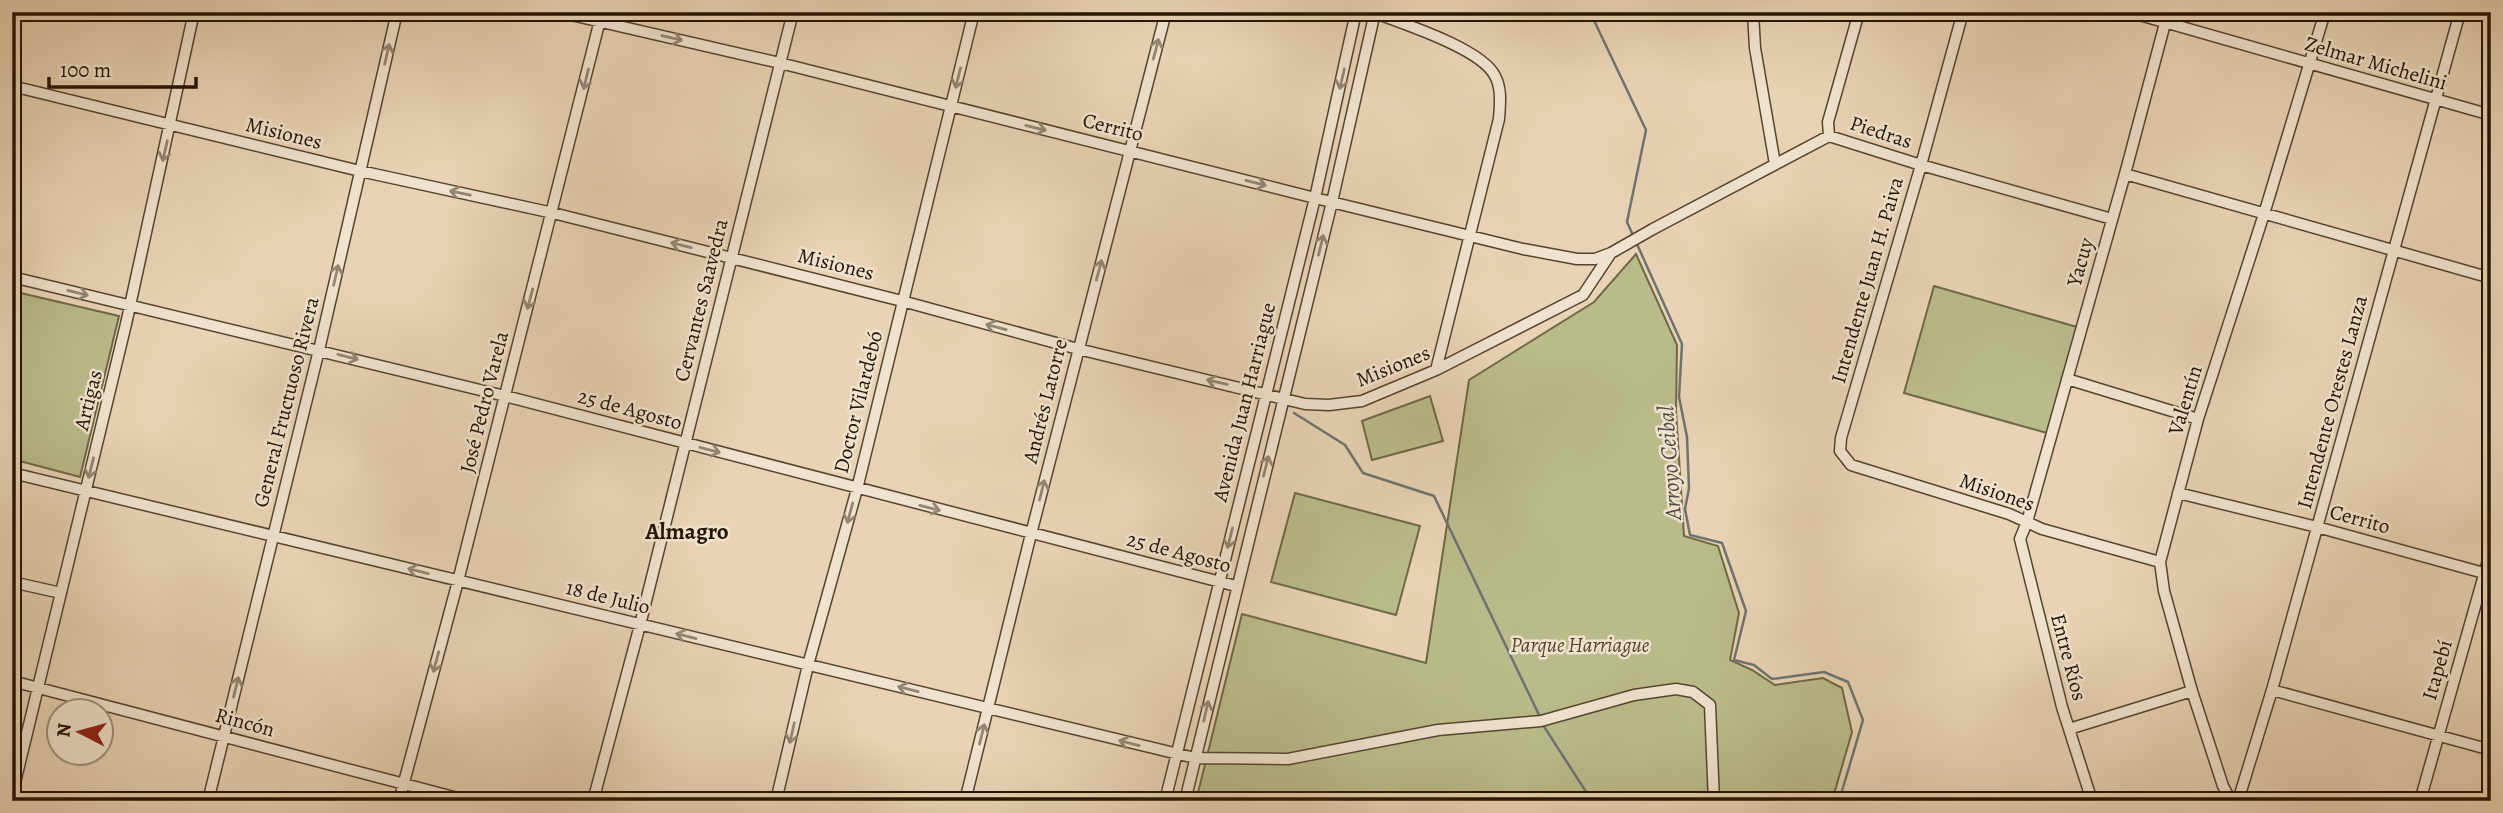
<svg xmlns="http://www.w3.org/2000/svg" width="2503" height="813" font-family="Alegreya,serif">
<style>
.green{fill:#b9bb8b;stroke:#6f6846;stroke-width:2}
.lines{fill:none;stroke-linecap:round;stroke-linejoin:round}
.stream{stroke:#6d7470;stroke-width:2.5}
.minor-casing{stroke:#56442e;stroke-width:13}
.minor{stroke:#f0e2ce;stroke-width:10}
.oneway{stroke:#958572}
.labels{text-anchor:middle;stroke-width:5;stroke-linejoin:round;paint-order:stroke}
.street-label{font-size:21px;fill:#251402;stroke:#f0e2ce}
.park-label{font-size:21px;font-style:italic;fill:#51462b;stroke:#f0e2ce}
.water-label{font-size:23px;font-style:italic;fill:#4f4c42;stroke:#f0e2ce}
.neighbourhood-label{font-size:23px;font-weight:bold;fill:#251402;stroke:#f0e2ce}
</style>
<rect width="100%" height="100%" fill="#e8d3b4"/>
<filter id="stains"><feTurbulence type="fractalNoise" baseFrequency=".00286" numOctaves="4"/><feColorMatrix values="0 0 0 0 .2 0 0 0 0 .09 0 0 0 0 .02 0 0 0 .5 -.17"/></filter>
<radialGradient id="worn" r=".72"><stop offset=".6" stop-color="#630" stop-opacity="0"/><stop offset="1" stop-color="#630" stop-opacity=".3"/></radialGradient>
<path class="green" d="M 1636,254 L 1677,345 L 1676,411 L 1684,536 L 1718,546 L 1739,613 L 1730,660 L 1752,670 L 1775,685 L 1823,678 L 1842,688 L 1852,732 L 1832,801 L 1196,801 L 1242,614 L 1426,663 L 1469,380 L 1594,302 Z
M 1934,286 L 2077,327 L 2047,433 L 1904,393 Z
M 12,291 L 119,316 L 80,477 L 12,459 Z
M 1430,396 L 1443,441 L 1372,460 L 1362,421 Z
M 1295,493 L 1420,526 L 1396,615 L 1271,582 Z"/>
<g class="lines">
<path class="stream" d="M 1590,12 L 1646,130 L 1627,222 L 1682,344 L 1679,397 L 1687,437 L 1689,488 L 1685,509 L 1690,535 L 1722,543 L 1746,611 L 1734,660 L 1754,665 L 1772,679 L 1824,672 L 1848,682 L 1863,720 L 1839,801
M 1294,413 L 1345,445 L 1363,473 L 1434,496 L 1540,717
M 1543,725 L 1592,801"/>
<g class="minor-casing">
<path id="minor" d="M 558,12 L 780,63 L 1315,198 L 1523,249 L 1577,259 L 1595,259 L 1611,253 L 1653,229 L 1829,136 L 1921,165 L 2112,219
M 1360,12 L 1375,13 C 1404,24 1482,49 1495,76 C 1502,89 1500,104 1499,119 L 1436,370
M 1753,12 L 1755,48 L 1775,164
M 1963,12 L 1921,165 L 1841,438 L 1840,451 L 1851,465 L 2009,514 L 2042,529 L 2160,562
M 2129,12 L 2491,115
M 12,86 L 360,171 L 553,213 L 902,301 L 1078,349 L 1305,404 L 1329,405 L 1362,401 L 1436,370 L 1583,295 L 1611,253
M 1829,136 L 1828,122 L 1859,12
M 2125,174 L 2491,278
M 12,277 L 505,396 L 1236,586
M 2067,379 L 2198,419
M 12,473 L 1195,758 L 1288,759 L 1438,730 L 1541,721 L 1634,695 L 1676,689 L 1693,692 L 1710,705 L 1714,801
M 2178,493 L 2317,527 L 2491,575
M 12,582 L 61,593
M 12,681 L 469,801
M 2272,690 L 2491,750
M 2069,729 L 2192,691
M 12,795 L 126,324 L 194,12
M 208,801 L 319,350 L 397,12
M 399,801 L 458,581 L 602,12
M 593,801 L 640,625 L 793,12
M 776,801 L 808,665 L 857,489 L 974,12
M 965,801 L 1031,534 L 1166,12
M 1165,801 L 1315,198 L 1356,12
M 1185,801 L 1332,202 L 1375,12
M 2092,801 L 2062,707 L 2020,539 L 2027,522 L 2125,174 L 2168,12
M 2231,801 L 2223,786 L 2192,691 L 2164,591 L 2160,562 L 2198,419 L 2264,214 L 2325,12
M 2238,801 L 2272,690 L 2460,12
M 2420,801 L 2491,550"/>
</g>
<use href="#minor" class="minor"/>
</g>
<defs><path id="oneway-shaft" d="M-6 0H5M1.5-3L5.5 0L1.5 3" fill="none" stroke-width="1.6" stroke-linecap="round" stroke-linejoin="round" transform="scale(1.75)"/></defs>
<g class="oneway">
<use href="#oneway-shaft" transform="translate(672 38) rotate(13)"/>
<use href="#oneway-shaft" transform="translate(1156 49) rotate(-75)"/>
<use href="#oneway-shaft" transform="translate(387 54) rotate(-77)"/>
<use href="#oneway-shaft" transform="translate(958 78) rotate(104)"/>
<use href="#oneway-shaft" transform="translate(586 79) rotate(104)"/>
<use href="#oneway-shaft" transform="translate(1342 79) rotate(103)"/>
<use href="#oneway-shaft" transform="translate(1036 128) rotate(14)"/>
<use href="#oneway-shaft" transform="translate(165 151) rotate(103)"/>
<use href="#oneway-shaft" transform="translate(1256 183) rotate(14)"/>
<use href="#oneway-shaft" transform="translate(460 193) rotate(-168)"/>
<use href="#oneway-shaft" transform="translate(681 245) rotate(-166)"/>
<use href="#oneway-shaft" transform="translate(1321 245) rotate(-76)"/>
<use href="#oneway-shaft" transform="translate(1099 270) rotate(-75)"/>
<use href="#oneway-shaft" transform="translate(336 275) rotate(-77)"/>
<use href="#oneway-shaft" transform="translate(78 293) rotate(14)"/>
<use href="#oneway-shaft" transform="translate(530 299) rotate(105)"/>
<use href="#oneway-shaft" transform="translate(996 327) rotate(-165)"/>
<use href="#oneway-shaft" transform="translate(348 357) rotate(14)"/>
<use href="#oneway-shaft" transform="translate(1217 382) rotate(-167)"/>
<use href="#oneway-shaft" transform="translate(710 450) rotate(15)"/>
<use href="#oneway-shaft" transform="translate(1266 466) rotate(-76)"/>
<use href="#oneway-shaft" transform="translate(91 468) rotate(104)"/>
<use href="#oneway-shaft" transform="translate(1042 490) rotate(-76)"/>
<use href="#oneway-shaft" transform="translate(930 508) rotate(14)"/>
<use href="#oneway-shaft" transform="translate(850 513) rotate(105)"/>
<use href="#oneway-shaft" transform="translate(1230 538) rotate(104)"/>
<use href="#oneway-shaft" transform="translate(418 571) rotate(-166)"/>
<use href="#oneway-shaft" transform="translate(686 636) rotate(-166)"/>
<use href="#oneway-shaft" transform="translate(436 662) rotate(105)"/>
<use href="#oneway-shaft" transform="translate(236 687) rotate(-76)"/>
<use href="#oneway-shaft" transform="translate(908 689) rotate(-166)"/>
<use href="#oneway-shaft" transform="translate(1206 711) rotate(-77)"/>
<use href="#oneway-shaft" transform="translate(792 733) rotate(103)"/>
<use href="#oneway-shaft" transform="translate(982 734) rotate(-76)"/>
<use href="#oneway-shaft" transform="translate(1129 743) rotate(-166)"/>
</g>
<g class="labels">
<g class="street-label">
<text transform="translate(2376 63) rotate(16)" y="7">Zelmar Michelini</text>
<text transform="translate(1113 127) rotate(14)" y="7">Cerrito</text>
<text transform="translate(1881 132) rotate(18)" y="7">Piedras</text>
<text transform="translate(284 133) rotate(14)" y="7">Misiones</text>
<text transform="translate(2080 262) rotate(-74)" y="7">Yacuy</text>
<text transform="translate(836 264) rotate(14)" y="7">Misiones</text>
<text transform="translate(1867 280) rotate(-74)" y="7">Intendente Juan H. Paiva</text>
<text transform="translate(701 300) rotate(-76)" y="7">Cervantes Saavedra</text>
<text transform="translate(1393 366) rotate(-22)" y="7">Misiones</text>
<text transform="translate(88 400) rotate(-76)" y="7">Artigas</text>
<text transform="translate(2185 400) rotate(-73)" y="7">Valentín</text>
<text transform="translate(1045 401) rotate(-76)" y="7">Andrés Latorre</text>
<text transform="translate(286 402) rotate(-76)" y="7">General Fructuoso Rivera</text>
<text transform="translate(484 402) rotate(-76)" y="7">José Pedro Varela</text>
<text transform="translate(858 402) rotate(-76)" y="7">Doctor Vilardebó</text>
<text transform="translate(1244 402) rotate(-76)" y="7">Avenida Juan Harriague</text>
<text transform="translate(2332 402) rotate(-75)" y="7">Intendente Orestes Lanza</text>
<text transform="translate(630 409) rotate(15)" y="7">25 de Agosto</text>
<text transform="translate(1997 492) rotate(19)" y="7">Misiones</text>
<text transform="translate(2360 519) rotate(15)" y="7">Cerrito</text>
<text transform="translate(1179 552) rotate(15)" y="7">25 de Agosto</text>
<text transform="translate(608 597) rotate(14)" y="7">18 de Julio</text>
<text transform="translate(2069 657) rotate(75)" y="7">Entre Ríos</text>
<text transform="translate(2437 670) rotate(-74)" y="7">Itapebí</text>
<text transform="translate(245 722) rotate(15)" y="7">Rincón</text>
</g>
<g class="park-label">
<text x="1580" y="652">Parque Harriague</text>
</g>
<g class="water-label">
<text transform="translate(1669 463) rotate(-94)" y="8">Arroyo Ceibal</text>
</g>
<g class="neighbourhood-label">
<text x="687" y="539">Almagro</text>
</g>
</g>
<rect width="2503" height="813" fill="none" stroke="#e8d3b4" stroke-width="42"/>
<rect x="14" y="14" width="2475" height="785" fill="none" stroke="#251402" stroke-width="3.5"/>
<rect x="21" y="21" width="2461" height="771" fill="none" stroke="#251402" stroke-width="2"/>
<g transform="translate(80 732) rotate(276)"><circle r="33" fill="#f0e2ce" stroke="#9f907c" stroke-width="2"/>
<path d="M0-5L12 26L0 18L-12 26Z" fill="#8f2418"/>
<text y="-10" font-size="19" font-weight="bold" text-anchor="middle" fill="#251402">N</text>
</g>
<path d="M49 77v10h147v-10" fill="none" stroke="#251402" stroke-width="3.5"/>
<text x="60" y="77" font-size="21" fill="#251402" stroke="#f0e2ce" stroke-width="5" paint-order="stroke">100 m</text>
<rect width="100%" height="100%" filter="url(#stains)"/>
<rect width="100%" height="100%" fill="url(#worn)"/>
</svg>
